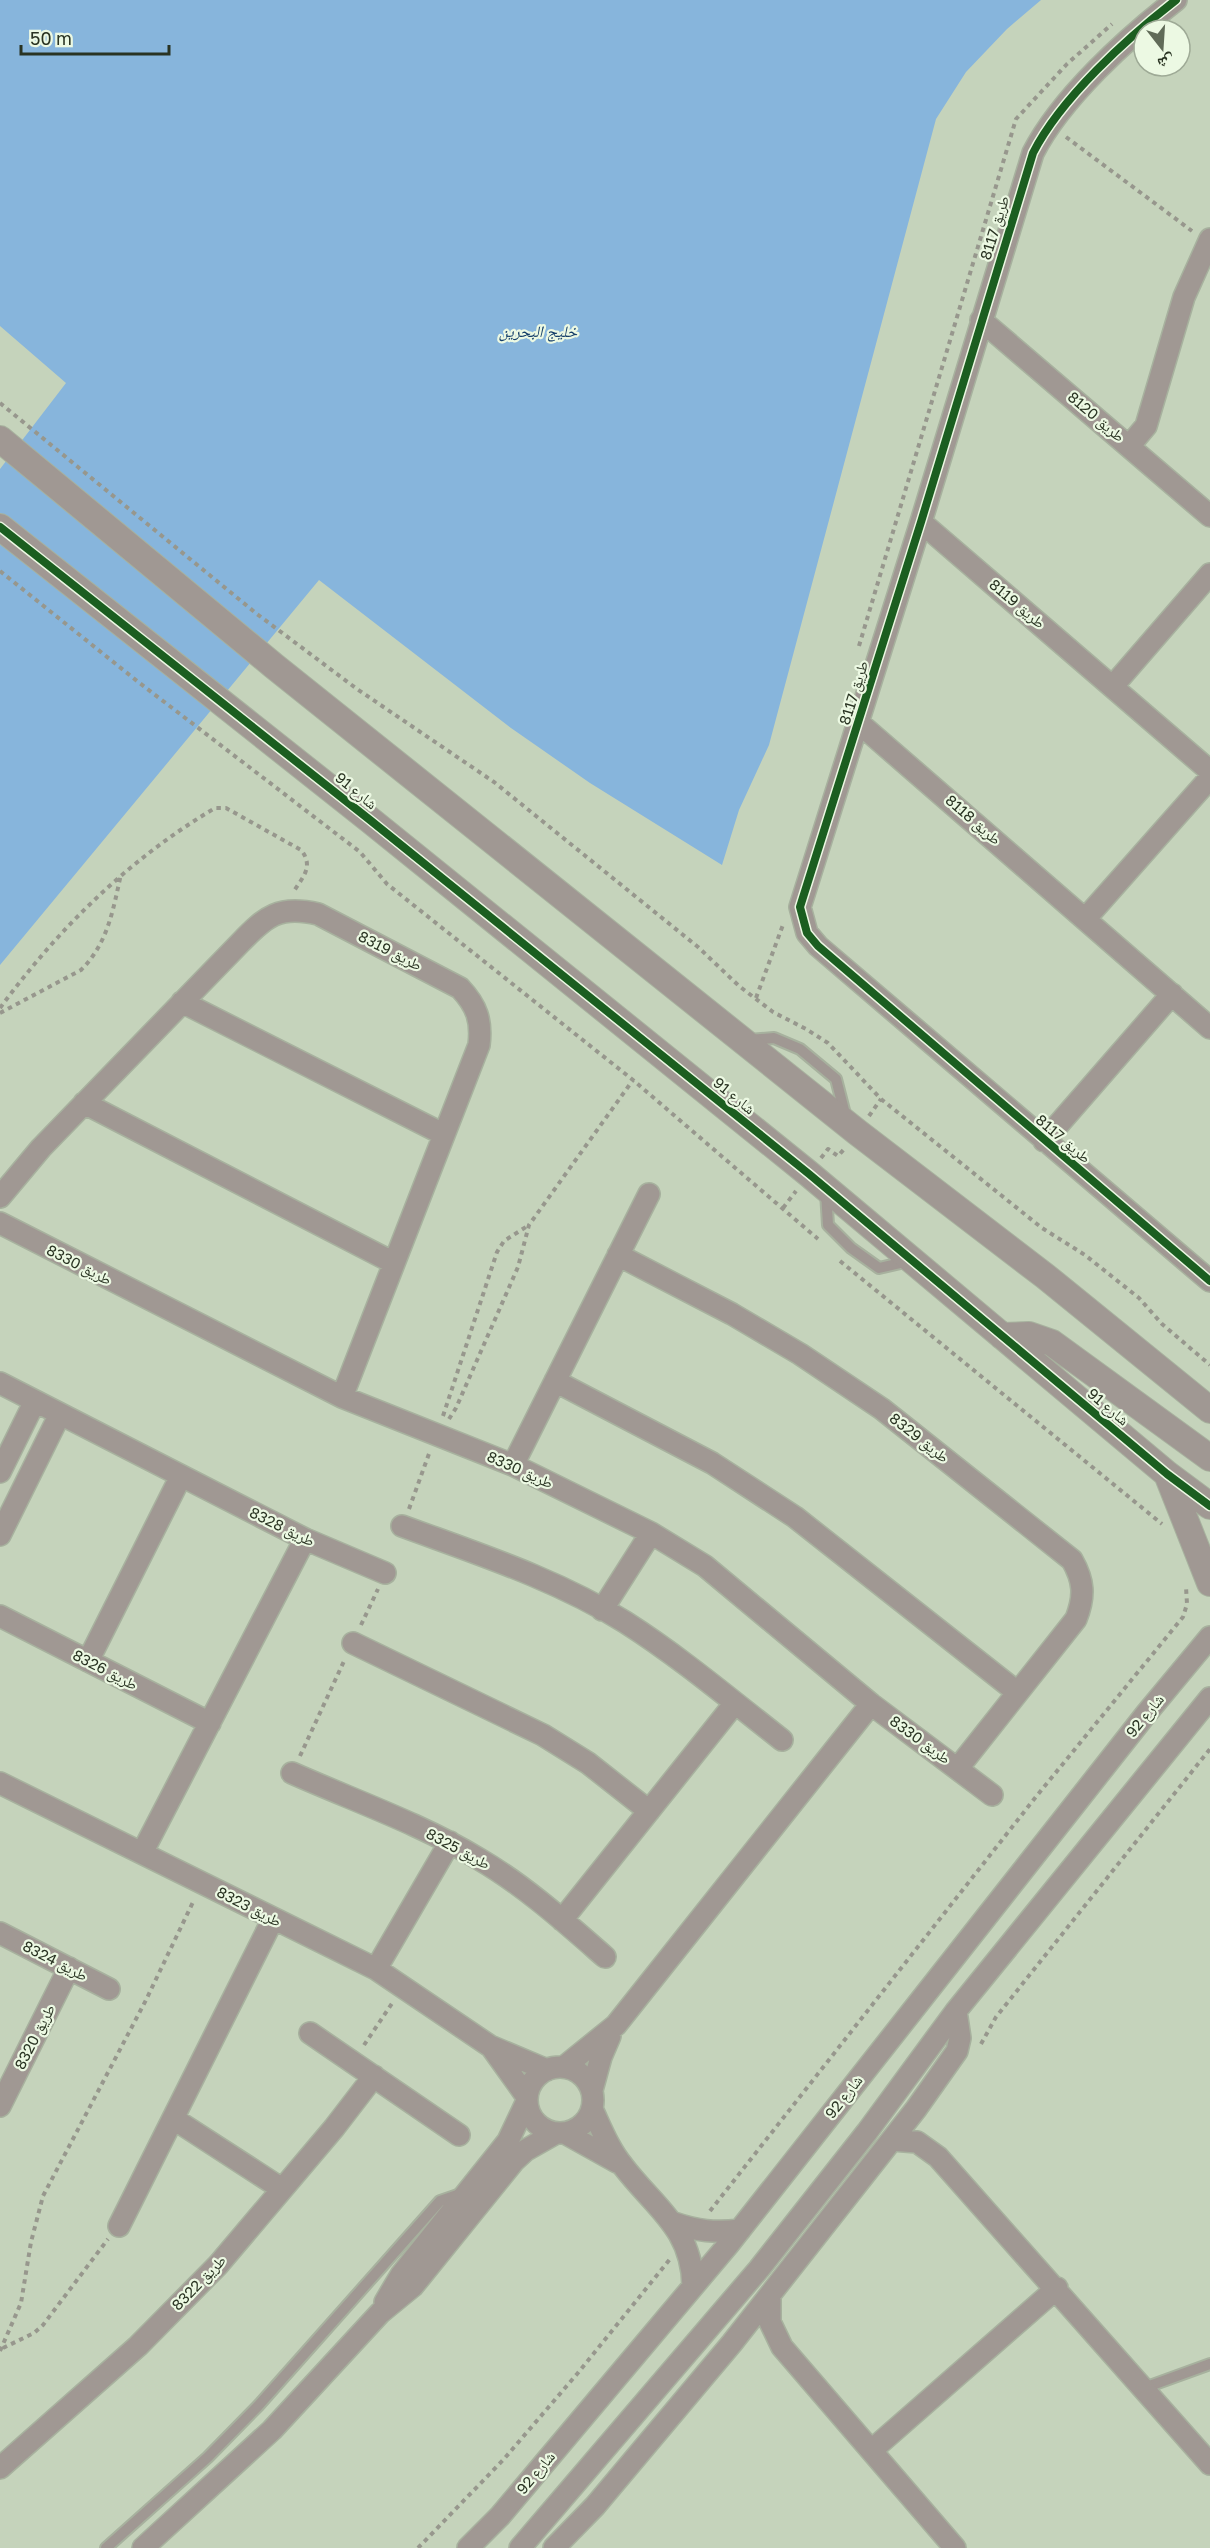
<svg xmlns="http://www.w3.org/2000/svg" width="1210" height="2548" font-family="'Golos Text','Noto Naskh Arabic',sans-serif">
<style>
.water{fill:#87b5dc}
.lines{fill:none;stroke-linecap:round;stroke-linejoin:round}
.service-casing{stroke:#a7b19e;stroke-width:14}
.minor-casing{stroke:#a7b19e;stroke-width:24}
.tertiary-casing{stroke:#a7b19e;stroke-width:28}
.path{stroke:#97978d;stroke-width:4;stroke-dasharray:4.5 4.5;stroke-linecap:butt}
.service{stroke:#a09893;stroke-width:10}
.minor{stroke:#a09893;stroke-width:21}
.tertiary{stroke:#a09893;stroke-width:26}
.cycleway-casing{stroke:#ecf9e3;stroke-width:11}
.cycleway{stroke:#1b5e20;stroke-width:8}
.labels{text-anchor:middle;stroke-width:4.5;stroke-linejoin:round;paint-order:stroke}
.street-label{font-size:15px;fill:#293322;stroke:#ecf9e3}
.water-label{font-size:16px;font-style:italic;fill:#143e69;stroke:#ecf9e3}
</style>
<rect width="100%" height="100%" fill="#c5d3bb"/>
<path class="water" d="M 0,0 L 1041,0 L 1007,29 L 966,72 L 936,119 L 769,745 L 739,810 L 722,865 L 590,783 L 511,728 L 319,580 L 0,965 L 0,469 L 66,383 L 0,326 Z"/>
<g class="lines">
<g class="service-casing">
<path id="service" d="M 749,1040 L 774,1038 L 800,1049 L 836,1079 L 846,1118
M 826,1192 L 828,1225 L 851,1248 L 879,1268 L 909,1261
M 1144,2388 L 1210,2364
M 106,2548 L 208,2457 L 258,2406 L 440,2201 L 466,2192"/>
</g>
<g class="minor-casing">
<path id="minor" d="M 1176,0 C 1127,38 1061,98 1033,153 L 921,522 L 800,907 L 807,933 L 818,946 L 1210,1281
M 981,320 L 1210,516
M 1130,445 L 1146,426 L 1184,297 L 1210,239
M 921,522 L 1210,771
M 1113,686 L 1210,574
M 859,723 L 1210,1028
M 1086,918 L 1210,778
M 182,1002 L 443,1134
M 84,1103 L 394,1263
M 1044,1141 L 1172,994
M 0,1197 L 41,1148 L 240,943 C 266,916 279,905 318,914 L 460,988 C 477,1006 482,1021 479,1045 L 342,1397
M 0,1223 L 342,1397 L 513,1465 L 651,1533 L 705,1566 L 871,1704 L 992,1795
M 618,1255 L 732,1314 L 800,1354 L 882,1409 L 1072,1560 C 1084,1581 1085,1596 1076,1619 L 958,1768
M 555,1381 L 712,1463 L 795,1517 L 1017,1692
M 0,1383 L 305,1539 L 385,1573
M 513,1465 L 649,1194
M 0,1472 L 35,1401
M 402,1526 C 478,1554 556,1579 625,1622 C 680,1657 731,1700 782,1740
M 0,1535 L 60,1414
M 602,1610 L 651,1533
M 0,1616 L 210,1723
M 353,1643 L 543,1735 L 588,1763 L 649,1811
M 88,1661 L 181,1476
M 292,1773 C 355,1801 421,1824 479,1859 C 525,1886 565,1922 605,1957
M 0,1783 L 376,1969 L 490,2046 L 547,2070
M 142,1853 L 305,1539
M 562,1920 L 735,1703
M 0,1933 L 109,1989
M 376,1969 L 450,1842
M 310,2033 L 459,2135
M 492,2048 L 527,2097
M527 2100a33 33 0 1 1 66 0a33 33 0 1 1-66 0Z
M 564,2067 L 616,2025 L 871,1704
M 592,2090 L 601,2057 L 610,2036
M 0,2106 L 69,1968
M 592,2109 C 601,2128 609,2149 623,2166 C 655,2208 692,2228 693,2286
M 174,2119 L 282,2189
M 565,2133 L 617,2162
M 892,2140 L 917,2142 L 938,2157 L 1210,2464
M 674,2223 C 697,2231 715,2233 740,2230
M 119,2226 L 273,1919
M 770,2295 L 770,2322 L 782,2347 L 955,2548
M 385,2302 L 401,2275 L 508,2141 L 527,2101
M 872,2450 L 1057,2288
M 0,2468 L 138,2346 L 218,2265 L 334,2128 L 374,2076
M 143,2548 L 272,2430 L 380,2313 L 413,2286 L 514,2161 L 526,2150 L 556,2133
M 468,2548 L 500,2516 L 728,2245 L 1146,1714 L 1210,1637
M 520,2548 L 759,2269 L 867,2132 L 956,2011 L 1210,1698
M 554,2548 L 595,2506 L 732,2343 L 916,2109 L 957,2051 L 960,2038 L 956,2011"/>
</g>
<g class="tertiary-casing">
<path id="tertiary" d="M 0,439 L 274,666 L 857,1132 L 1045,1276 L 1210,1410
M 0,527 L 370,820 L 809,1174 L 1167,1474 L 1210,1506
M 1002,1336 L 1029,1335 L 1052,1343 L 1210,1458
M 1167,1474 L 1210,1583"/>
</g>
<path class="path" d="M 1066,137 L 1192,231
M 0,403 L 257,614 L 357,689 L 494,782 L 698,947 L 739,986 L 773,1012 L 806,1029 L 828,1043 L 881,1099 L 1042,1228 L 1085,1255 L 1139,1298 L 1162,1324 L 1210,1365
M 0,571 L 137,681 L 360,852 L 387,884 L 633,1080 L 818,1239
M 859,646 L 1016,119 L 1067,64 L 1112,24
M 756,998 L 784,922
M 0,1008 C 59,928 129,859 215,808 L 226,808 L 301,850 C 314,866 303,877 294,891
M 0,1013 L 81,970 C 108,943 113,910 121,874
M 869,1116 L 881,1099
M 821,1158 L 828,1149 L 838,1156 L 845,1148
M 783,1208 L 796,1191
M 840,1261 L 1162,1524
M 443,1416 L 497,1252 L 504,1241 L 529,1225
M 449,1419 L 456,1408 L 518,1267 L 529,1225 L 633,1080
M 409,1509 L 430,1451
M 361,1625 L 378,1589
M 300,1756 L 345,1659
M 981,2044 L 996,2017 L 1210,1749
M 364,2045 L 393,2002
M 710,2211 L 1035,1798 L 1183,1617 L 1187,1604 L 1186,1587
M 3,2348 L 34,2333 L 43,2325 L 108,2239
M 0,2351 L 21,2303 L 31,2242 L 43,2196 L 146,2000 L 194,1900
M 418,2548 L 504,2459 L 577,2374 L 670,2259"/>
<use href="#service" class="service"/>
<use href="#minor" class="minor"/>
<use href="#tertiary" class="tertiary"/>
<g class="cycleway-casing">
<path id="cycleway" d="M 1176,0 C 1127,38 1061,98 1033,153 L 921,522 L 800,907 L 807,933 L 818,946 L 1210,1281
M 0,527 L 370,820 L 809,1174 L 1167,1474 L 1210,1506"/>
</g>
<use href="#cycleway" class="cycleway"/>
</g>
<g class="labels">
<g class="street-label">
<text transform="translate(995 228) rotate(-73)" y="5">طريق 8117</text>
<text transform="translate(1096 417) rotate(40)" y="5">طريق 8120</text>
<text transform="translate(1017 604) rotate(40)" y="5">طريق 8119</text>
<text transform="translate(854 693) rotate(-73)" y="5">طريق 8117</text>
<text transform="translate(356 791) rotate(39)" y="5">شارع 91</text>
<text transform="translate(973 820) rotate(41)" y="5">طريق 8118</text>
<text transform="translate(390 951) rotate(27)" y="5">طريق 8319</text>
<text transform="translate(734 1096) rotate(39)" y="5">شارع 91</text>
<text transform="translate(1063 1139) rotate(40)" y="5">طريق 8117</text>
<text transform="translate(79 1265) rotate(27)" y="5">طريق 8330</text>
<text transform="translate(1108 1407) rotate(40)" y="5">شارع 91</text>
<text transform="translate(919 1438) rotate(38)" y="5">طريق 8329</text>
<text transform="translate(520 1470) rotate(24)" y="5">طريق 8330</text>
<text transform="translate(282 1527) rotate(26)" y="5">طريق 8328</text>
<text transform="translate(105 1670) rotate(27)" y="5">طريق 8326</text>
<text transform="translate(1145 1716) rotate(-51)" y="5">شارع 92</text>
<text transform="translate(920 1740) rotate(36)" y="5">طريق 8330</text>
<text transform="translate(458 1849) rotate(28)" y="5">طريق 8325</text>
<text transform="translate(249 1907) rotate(27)" y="5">طريق 8323</text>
<text transform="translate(55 1961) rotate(27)" y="5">طريق 8324</text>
<text transform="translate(35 2037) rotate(-63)" y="5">طريق 8320</text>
<text transform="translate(844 2097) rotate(-52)" y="5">شارع 92</text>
<text transform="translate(199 2283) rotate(-46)" y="5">طريق 8322</text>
<text transform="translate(536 2473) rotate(-50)" y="5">شارع 92</text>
</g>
<g class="water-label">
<text x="538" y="337">خليج البحرين</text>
</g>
</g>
<g transform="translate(1162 48) rotate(163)"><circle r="28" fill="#ecf9e3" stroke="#9eaa96" stroke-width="1.5"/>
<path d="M0-4.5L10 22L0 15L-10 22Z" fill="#606b58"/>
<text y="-9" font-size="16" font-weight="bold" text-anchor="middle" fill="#293322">ش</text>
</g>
<path d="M21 45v9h148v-9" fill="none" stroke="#293322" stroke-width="3"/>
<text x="30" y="45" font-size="18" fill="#293322" stroke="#ecf9e3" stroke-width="4.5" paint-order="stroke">50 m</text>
</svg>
